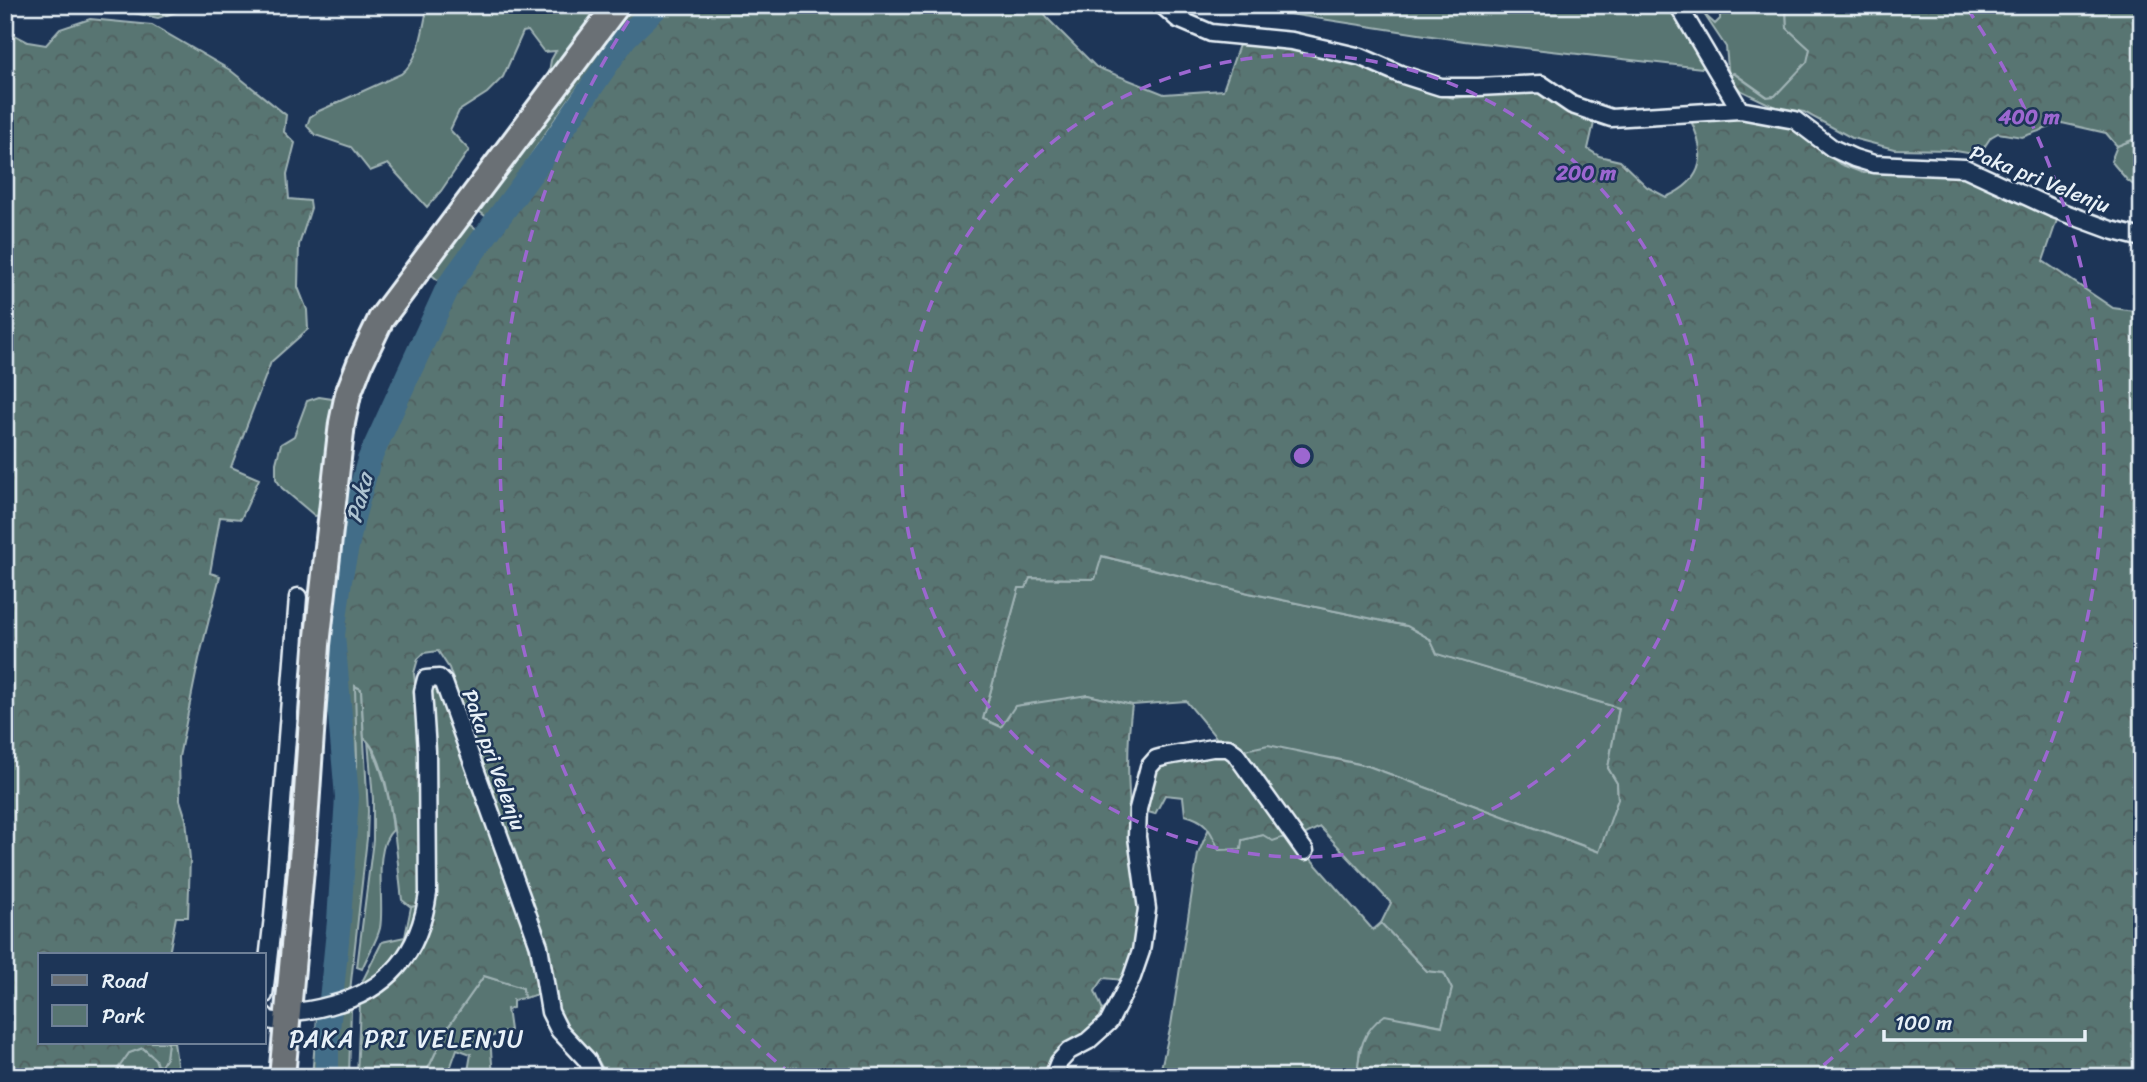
<svg xmlns="http://www.w3.org/2000/svg" width="2147" height="1082" font-family="Sriracha,sans-serif">
<style>
.green{fill:#587572;stroke:#a0b3b5;stroke-width:2}
.forest{fill:url(#forest-crowns);stroke:#a0b3b5;stroke-width:2}
.lines{fill:none;stroke-linecap:round;stroke-linejoin:round}
.river{stroke:#426d88;stroke-width:24}
.minor-casing{stroke:#e8f1f8;stroke-width:21}
.primary-casing{stroke:#e8f1f8;stroke-width:30}
.minor{stroke:#1d3557;stroke-width:16}
.primary{stroke:#6a7074;stroke-width:24}
.ring{fill:none;stroke:#9c67d0;stroke-width:3.5;stroke-dasharray:12 9}
.labels{text-anchor:middle;stroke-width:5;stroke-linejoin:round;paint-order:stroke}
.street-label{font-size:21px;fill:#e8f1f8;stroke:#1d3557}
.water-label{font-size:23px;font-style:italic;fill:#aec3d1;stroke:#1d3557}
.quarter-label{font-size:24px;letter-spacing:2px;fill:#e8f1f8;stroke:#1d3557}
.centre{fill:#9c67d0;stroke:#1d3557;stroke-width:3.5}
.ring-label{font-size:21px;text-anchor:middle;font-weight:bold;fill:#9c67d0;stroke:#1d3557;stroke-width:5;stroke-linejoin:round;paint-order:stroke}
</style>
<defs>
<pattern id="forest-crowns" width="20" height="18" patternUnits="userSpaceOnUse" patternTransform="scale(1.75)"><rect width="20" height="18" fill="#587572"/><path d="M2 6a3 3 0 1 1 6 0M12 15a3 3 0 1 1 6 0" fill="none" stroke="#4f5e5e"/></pattern>
</defs>
<rect width="100%" height="100%" fill="#1d3557"/>
<filter id="ink" filterUnits="userSpaceOnUse"><feTurbulence type="fractalNoise" baseFrequency=".0143" numOctaves="2"/><feDisplacementMap in="SourceGraphic" scale="14" xChannelSelector="R" yChannelSelector="G"/><feConvolveMatrix kernelMatrix="1 2 1 2 8 2 1 2 1" color-interpolation-filters="sRGB"/></filter>
<g filter="url(#ink)">
<path class="green" d="M 95,5 L 198,5 L 158,18 Z
M 428,5 L 607,5 L 548,78 L 551,60 L 556,51 L 544,52 L 528,31 L 523,32 L 503,77 L 487,93 L 459,111 L 450,130 L 469,150 L 441,191 L 427,207 L 388,164 L 370,171 L 351,147 L 315,135 L 307,126 L 310,117 L 319,111 L 401,74 C 421,58 422,30 428,5 Z
M 627,5 L 650,5 C 584,66 539,145 489,219 L 475,208 Z
M 1231,5 L 1669,5 L 1711,69 L 1464,41 Z
M 1720,5 L 1786,5 L 1787,28 L 1810,49 L 1808,62 L 1775,96 L 1768,97 L 1734,73 L 1729,78 L 1726,47 L 1704,14 L 1715,24 L 1720,19 Z
M 2142,136 L 2142,191 L 2127,180 L 2111,161 L 2117,146 Z
M 465,221 L 479,232 L 440,282 L 426,270 Z
M 319,397 L 332,399 L 335,404 L 320,515 L 315,516 L 282,488 L 276,479 L 276,463 L 281,444 L 294,436 L 307,401 Z
M 1101,556 L 1249,593 L 1407,626 L 1430,639 L 1438,654 L 1619,708 L 1608,768 L 1617,783 L 1618,799 L 1600,852 L 1368,766 L 1332,758 L 1240,751 L 1235,746 L 1218,740 L 1186,701 L 1132,705 L 1087,695 L 1001,727 L 983,719 L 1019,588 L 1030,578 L 1095,579 Z
M 354,686 L 361,689 L 368,811 L 367,838 L 350,991 L 337,994 L 352,883 L 354,843 L 350,771 L 354,771 L 357,766 Z
M 368,741 C 383,768 390,799 393,830 C 372,849 385,902 380,928 C 377,941 367,956 362,969 L 357,967 L 373,840 L 373,799 Z
M 1209,828 L 1240,849 L 1242,840 L 1263,835 L 1290,835 L 1373,930 L 1381,923 L 1427,971 L 1444,973 L 1452,989 L 1443,1026 L 1409,1019 L 1360,1047 L 1357,1077 L 1159,1077 L 1171,1025 L 1198,854 Z
M 422,904 L 406,950 L 364,984 L 362,982 L 382,942 L 405,937 L 411,907 Z
M 484,976 L 523,988 L 524,998 L 513,1000 L 513,1008 L 507,1009 L 510,1030 L 490,1037 L 493,1077 L 467,1077 L 471,1054 L 457,1049 L 447,1077 L 430,1077 L 427,1071 L 446,1030 Z
M 351,1009 L 349,1077 L 333,1077 L 335,1014 Z
M 325,1015 L 323,1077 L 312,1077 L 317,1017 Z
M 168,1042 L 174,1042 L 179,1077 L 112,1077 L 129,1053 L 143,1048 L 155,1059 L 166,1057 Z"/>
<path class="forest" d="M 668,5 L 1041,5 L 1047,18 L 1096,67 L 1164,94 L 1223,90 L 1240,42 L 1280,44 L 1369,66 L 1396,82 L 1453,98 L 1534,91 L 1552,97 L 1583,120 L 1594,123 L 1588,149 L 1599,156 L 1620,161 L 1647,187 L 1666,197 C 1706,180 1707,152 1689,117 L 1745,118 L 1782,123 L 1797,130 L 1840,164 L 1863,173 L 1944,169 L 1979,180 L 2058,217 L 2043,261 L 2113,308 L 2142,312 L 2142,1077 L 1357,1077 C 1359,1051 1362,1030 1385,1015 L 1442,1026 L 1452,989 L 1444,973 L 1427,971 L 1381,923 L 1391,903 L 1320,827 L 1298,838 L 1240,751 L 1268,745 L 1368,766 L 1599,852 L 1618,799 L 1617,783 L 1608,768 L 1619,708 L 1437,654 L 1430,639 L 1407,626 L 1249,593 L 1102,556 L 1095,579 L 1030,578 L 1026,588 L 1019,588 L 983,719 L 1001,727 L 1015,706 L 1088,695 L 1132,705 C 1125,752 1129,802 1133,849 C 1134,865 1138,881 1140,897 C 1142,925 1135,954 1123,980 L 1104,978 L 1095,991 L 1103,1010 L 1093,1032 L 1049,1077 L 603,1077 L 604,1071 L 598,1060 L 583,1051 L 557,1018 L 543,932 L 498,811 L 449,668 L 438,651 L 424,653 L 418,659 L 414,673 L 421,748 L 422,904 L 411,907 L 402,900 C 397,864 392,759 364,738 L 361,689 L 355,686 L 357,766 L 354,771 L 350,771 L 339,634 L 343,579 L 354,529 L 372,467 L 437,331 L 450,294 L 530,188 L 592,91 L 628,46 Z
M 1786,5 L 2142,5 L 2142,136 L 2117,146 L 2106,133 L 2062,123 L 2022,137 L 1998,133 L 1991,137 L 1979,155 L 1950,150 L 1894,149 L 1852,138 L 1804,112 L 1777,108 L 1740,90 L 1729,78 L 1733,73 L 1767,97 L 1775,96 L 1807,62 L 1810,49 L 1787,28 Z
M 90,19 L 152,25 L 230,70 L 286,115 L 284,132 L 295,143 L 287,174 L 289,199 L 310,201 L 311,208 L 299,245 L 298,287 L 307,310 L 308,329 L 271,362 L 231,467 L 259,479 L 241,519 L 220,517 L 210,573 L 220,576 L 199,659 L 179,757 L 180,800 L 186,819 L 190,859 L 188,917 L 176,917 L 169,954 L 40,954 L 40,1042 L 168,1042 L 166,1058 L 161,1066 L 157,1065 L 155,1059 L 143,1048 L 129,1053 L 112,1077 L 5,1077 L 5,30 L 28,42 L 46,45 L 60,29 Z
M 432,685 L 438,685 L 450,726 L 482,810 L 526,934 L 539,994 L 524,998 L 523,988 L 484,976 L 446,1030 L 427,1071 L 430,1077 L 357,1077 L 360,1004 L 376,993 L 418,949 L 433,800 Z
M 1226,754 L 1290,835 L 1273,841 L 1263,835 L 1242,840 L 1241,849 L 1219,850 C 1210,830 1208,821 1185,815 L 1183,797 L 1165,795 L 1155,814 L 1148,812 L 1151,767 Z"/>
<g class="lines">
<path class="river" d="M 327,1077 L 327,1039 L 339,921 L 347,797 L 333,635 L 340,580 L 353,518 L 369,460 L 449,285 L 549,149 L 625,38 L 659,5"/>
<g class="minor-casing">
<path id="minor" d="M 1162,5 L 1178,19 L 1211,33 L 1292,41 L 1361,57 L 1400,74 L 1441,87 L 1478,87 L 1541,84 L 1572,105 L 1611,118 L 1740,110 L 1795,120 L 1832,148 L 1854,158 L 1874,164 L 1965,168 L 2054,209 L 2111,230 L 2142,238
M 1678,5 L 1740,110
M 264,995 L 273,917 L 298,597
M 288,1012 C 304,1012 317,1009 331,1005 C 390,990 420,952 428,893 L 427,751 L 423,691 L 426,679 L 439,678 L 444,683 L 539,946 L 550,1012 L 559,1030 L 587,1060 L 595,1077
M 264,1015 L 268,1020 L 287,1023
M 1053,1077 L 1059,1062 L 1069,1051 L 1088,1041 L 1109,1022 L 1132,977 L 1141,951 L 1147,909 L 1137,837 L 1138,809 L 1149,767 L 1156,759 L 1167,756 L 1212,748 L 1228,748 L 1235,753 L 1305,851"/>
</g>
<g class="primary-casing">
<path id="primary" d="M 282,1077 L 304,837 L 317,645 L 342,423 L 348,394 L 360,363 L 381,319 L 617,5"/>
</g>
<use href="#minor" class="minor"/>
<use href="#primary" class="primary"/>
</g>
</g>
<g class="ring">
<circle cx="1302" cy="456" r="401"/>
<path d="M792 1075A802 802 0 0 1 637 8M1967 8A802 802 0 0 1 1812 1075"/>
</g>
<g class="labels">
<g class="street-label">
<text transform="translate(2040 179) rotate(22)" y="7">Paka pri Velenju</text>
<text transform="translate(494 760) rotate(70)" y="7">Paka pri Velenju</text>
</g>
<g class="water-label">
<text transform="translate(359 498) rotate(-76)" y="8">Paka</text>
</g>
<g class="quarter-label">
<text x="407" y="1047">PAKA PRI VELENJU</text>
</g>
</g>
<circle cx="1302" cy="456" r="10" class="centre"/>
<g class="ring-label">
<text x="2029" y="124">400 m</text>
<text x="1586" y="180">200 m</text>
</g>
<rect width="2147" height="1082" fill="none" stroke="#1d3557" stroke-width="28"/>
<rect x="14" y="14" width="2119" height="1054" fill="none" stroke="#e8f1f8" stroke-width="2.5" filter="url(#ink)"/>
<rect x="38" y="953" width="228" height="91" fill="#1d3557" stroke="#6e8097" stroke-width="2"/>
<rect x="52" y="975" width="35" height="10" fill="#6a7074" stroke="#6e8097" stroke-width="2"/>
<text x="102" y="988" font-size="21" fill="#e8f1f8">Road</text>
<rect x="52" y="1005" width="35" height="21" fill="#587572" stroke="#6e8097" stroke-width="2"/>
<text x="102" y="1023" font-size="21" fill="#e8f1f8">Park</text>
<path d="M1884 1030v10h201v-10" fill="none" stroke="#e8f1f8" stroke-width="3.5"/>
<text x="1895" y="1030" font-size="21" fill="#e8f1f8" stroke="#1d3557" stroke-width="5" paint-order="stroke">100 m</text>
</svg>
